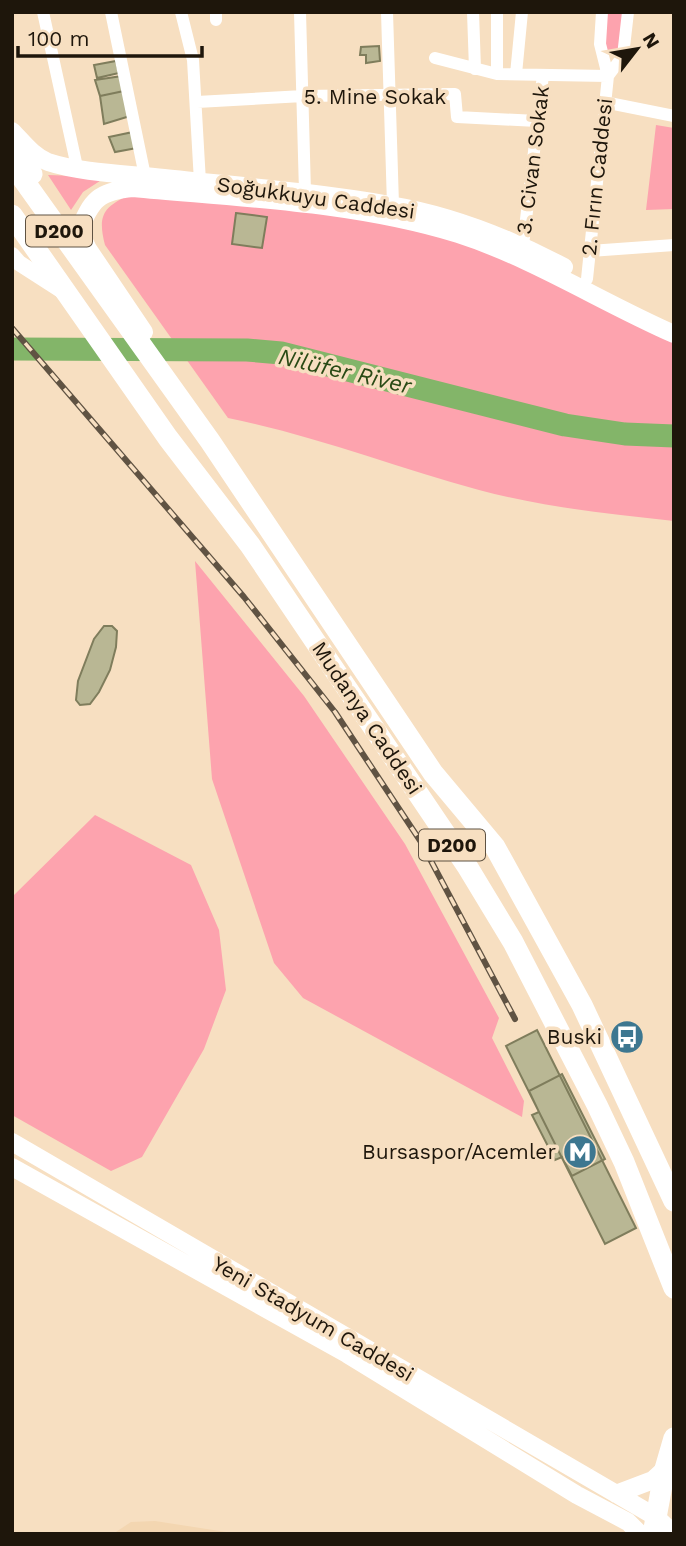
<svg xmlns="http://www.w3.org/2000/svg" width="686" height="1546" font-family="'Work Sans',sans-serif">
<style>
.built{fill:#f3d6b1}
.green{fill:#fda3ae}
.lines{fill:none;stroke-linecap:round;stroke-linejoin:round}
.river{stroke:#83b569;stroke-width:23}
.building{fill:#b9b794;stroke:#7f7d5c;stroke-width:2}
.street{stroke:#fff;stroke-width:12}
.secondary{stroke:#fff;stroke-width:16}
.primary{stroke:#fff;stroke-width:18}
.highway{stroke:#fff;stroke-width:21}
.rail-casing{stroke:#605343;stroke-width:6}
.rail{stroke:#f7dfc1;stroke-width:3.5;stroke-dasharray:10;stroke-linecap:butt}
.labels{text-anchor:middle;stroke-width:7;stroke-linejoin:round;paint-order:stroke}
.shield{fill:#f7dfc1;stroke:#5f5242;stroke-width:2}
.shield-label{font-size:19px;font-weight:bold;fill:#1e160b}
.street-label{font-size:21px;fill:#1e160b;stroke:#f7dfc1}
.poi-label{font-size:21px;fill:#1e160b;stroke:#f7dfc1;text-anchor:end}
.water-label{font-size:23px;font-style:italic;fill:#294a15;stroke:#f7dfc1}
</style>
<rect width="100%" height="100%" fill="#f7dfc1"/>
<path class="built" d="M 155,1521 L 239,1534 L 113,1534 L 131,1522 Z"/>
<path class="green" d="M 603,12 L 626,12 L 622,50 L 603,51 Z
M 656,125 L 674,128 L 674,209 L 646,210 Z
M 48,175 L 106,177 L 83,192 L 71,210 Z
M 131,194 L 224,202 L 364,219 L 492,249 L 674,339 L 674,521 C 608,514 543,507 479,490 C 395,467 313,435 228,418 L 105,245 C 97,214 104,207 131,194 Z
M 195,561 L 304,696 L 405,844 L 499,1018 L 492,1038 L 524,1101 L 522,1117 L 303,998 L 274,963 L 212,779 Z
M 95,815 L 191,865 L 219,930 L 226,990 L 204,1049 L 142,1157 L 111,1171 L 12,1115 L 12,897 Z"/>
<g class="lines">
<path class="river" d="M 12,349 L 247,350 L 281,353 L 565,425 L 625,434 L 674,436"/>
</g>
<path class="building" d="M 379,46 L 380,61 L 366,63 L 366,55 L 360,55 L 361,47 Z
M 116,61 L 119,73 L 97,78 L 94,65 Z
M 122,76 L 124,91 L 100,96 L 95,80 Z
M 124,91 L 130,116 L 104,124 L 100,96 Z
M 133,132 L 137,148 L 115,152 L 109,137 Z
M 236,213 L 267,217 L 262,248 L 232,244 Z
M 104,626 L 112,626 L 117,631 L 116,647 L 110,670 L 99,692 L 90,704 L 80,705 L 76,700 L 78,681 L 94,639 Z
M 537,1030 L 636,1228 L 605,1244 L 506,1046 Z
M 562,1074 L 605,1159 L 572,1176 L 562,1157 L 555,1160 L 532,1115 L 539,1112 L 529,1091 Z"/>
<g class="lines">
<path class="street" d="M 43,12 L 77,167
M 111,12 L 145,176
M 181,12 L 193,60 L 200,182
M 216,12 L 216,20
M 300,12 L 305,192
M 387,12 L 393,205
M 473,12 L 475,69
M 497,12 L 497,74
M 435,58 L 497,74 L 608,76
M 516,74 L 522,12
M 608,76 L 623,56 L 628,12
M 197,102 L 303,96 L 455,94 L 457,117 L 537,121
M 604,102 L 674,116
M 523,245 L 543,75
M 590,251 L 674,245
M 587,279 L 608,76 L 600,44 L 602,12"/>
<path class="secondary" d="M 12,255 L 19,263 L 61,290"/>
<path class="primary" d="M 12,131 C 23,142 33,156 48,162 C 81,173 129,174 164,178 C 239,186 315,192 390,205 C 451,215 509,238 564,267
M 144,332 L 88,249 L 79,231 C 91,200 99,191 133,188 C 239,198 355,202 458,234 C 533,258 601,302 674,334
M 12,1142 L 656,1517 L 674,1534
M 12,1167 L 347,1354 L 577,1495 L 628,1522 L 640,1534
M 616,1494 L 653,1480 L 665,1469"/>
<path class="highway" d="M 12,144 L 32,174
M 12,164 L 210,441 L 433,773 L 495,847 L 582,1005 L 674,1201
M 12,215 L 168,438 L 250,545 L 467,866 L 513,942 L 597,1105 L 624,1162 L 674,1288
M 653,1534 L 665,1469 L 674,1438"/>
<g class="rail-casing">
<path id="rail" d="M 12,328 L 244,597 L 335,712 L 421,842 L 515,1019"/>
</g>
<use href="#rail" class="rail"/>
</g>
<defs>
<g id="bus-disc" transform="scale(1.75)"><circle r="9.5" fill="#3d7790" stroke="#f7dfc1"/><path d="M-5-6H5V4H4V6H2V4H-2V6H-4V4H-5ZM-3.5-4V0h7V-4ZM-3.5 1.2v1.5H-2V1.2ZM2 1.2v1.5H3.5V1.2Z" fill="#fff"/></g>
<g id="metro-disc" transform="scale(1.75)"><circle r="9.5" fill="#3d7790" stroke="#f7dfc1"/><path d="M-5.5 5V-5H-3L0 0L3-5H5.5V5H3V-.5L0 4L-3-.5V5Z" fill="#fff"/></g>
</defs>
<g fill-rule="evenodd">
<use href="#bus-disc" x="627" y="1037"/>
<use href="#metro-disc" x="580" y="1152"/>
</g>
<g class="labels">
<g class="shield">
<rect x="26" y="215.5" width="66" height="31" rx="5"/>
<rect x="419" y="829.5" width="66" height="31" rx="5"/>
</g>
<g class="shield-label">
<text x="59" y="238">D200</text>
<text x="452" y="852">D200</text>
</g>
<g class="street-label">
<text x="375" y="104">5. Mine Sokak</text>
<text transform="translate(533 160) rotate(-83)" y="7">3. Civan Sokak</text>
<text transform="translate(597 177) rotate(-84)" y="7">2. Fırın Caddesi</text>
<text transform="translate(316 198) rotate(8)" y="7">Soğukkuyu Caddesi</text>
<text transform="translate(367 718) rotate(56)" y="7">Mudanya Caddesi</text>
<text transform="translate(313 1319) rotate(30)" y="7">Yeni Stadyum Caddesi</text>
</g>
<g class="poi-label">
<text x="602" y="1044">Buski</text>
<text x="556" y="1159">Bursaspor/Acemler</text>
</g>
<g class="water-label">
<text transform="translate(345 371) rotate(13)" y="8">Nilüfer River</text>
</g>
</g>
<rect width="686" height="1546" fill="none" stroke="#1e160b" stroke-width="28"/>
<g transform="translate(637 49) rotate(59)" stroke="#f7dfc1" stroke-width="5" paint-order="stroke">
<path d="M0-5L12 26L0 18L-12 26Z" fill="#1e160b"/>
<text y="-10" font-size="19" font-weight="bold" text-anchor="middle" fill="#1e160b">N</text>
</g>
<path d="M18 46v10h184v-10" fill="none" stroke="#1e160b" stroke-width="3.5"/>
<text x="28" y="46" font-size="21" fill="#1e160b" stroke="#f7dfc1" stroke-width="5" paint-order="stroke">100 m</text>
</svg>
